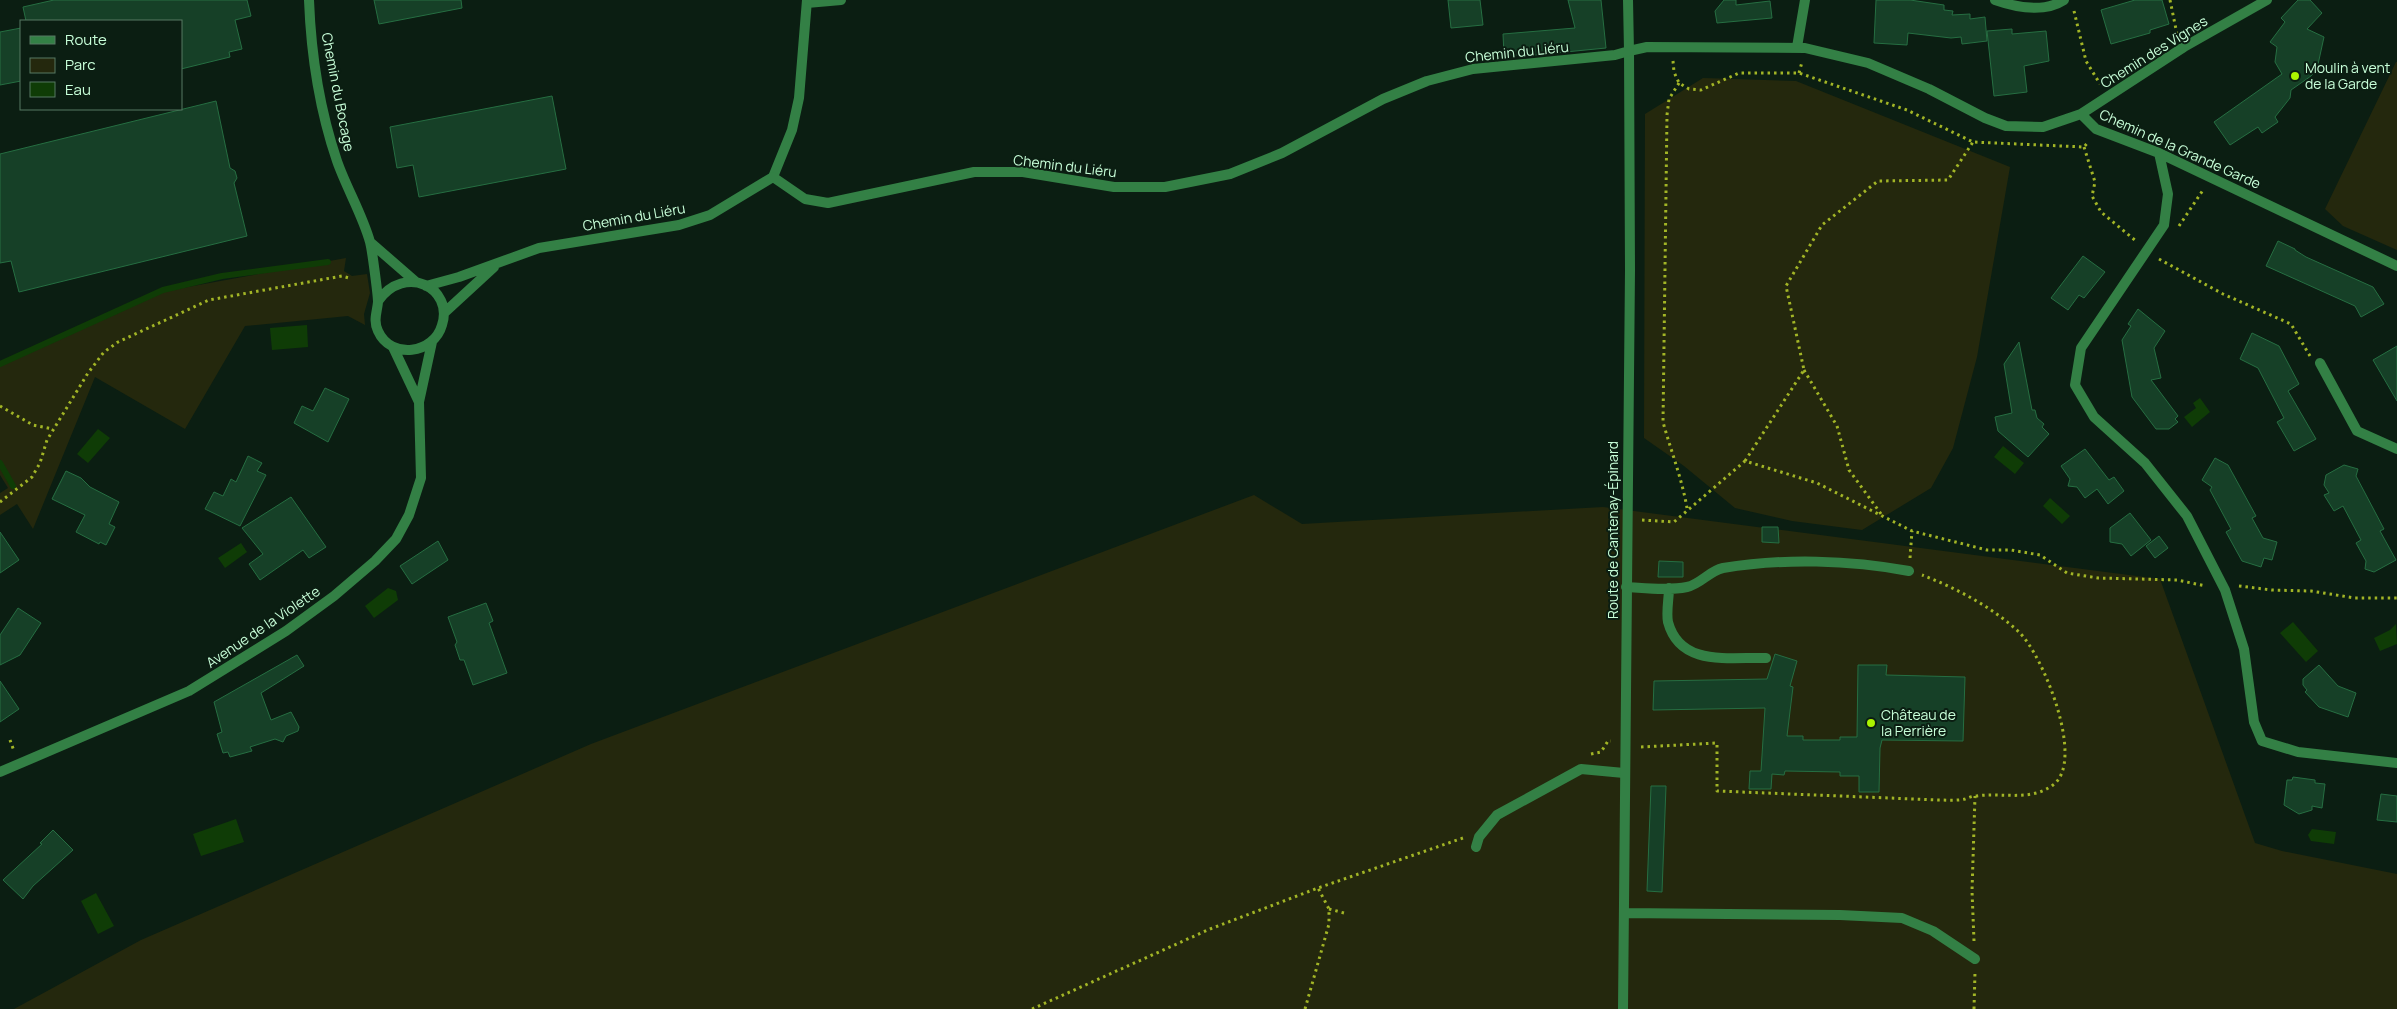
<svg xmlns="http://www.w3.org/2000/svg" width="2397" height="1009" font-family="Manrope,sans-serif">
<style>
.green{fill:#24280d}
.water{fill:#0f3c06}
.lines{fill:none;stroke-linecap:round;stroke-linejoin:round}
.stream{stroke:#0f3c06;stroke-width:6}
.building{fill:#164027;stroke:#266e42}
.path{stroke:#a2b526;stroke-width:3;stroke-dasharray:2.5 4;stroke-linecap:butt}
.service{stroke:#338045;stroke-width:10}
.minor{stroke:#338045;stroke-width:10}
.tertiary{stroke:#338045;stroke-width:10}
.poi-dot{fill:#abf300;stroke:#0b1e12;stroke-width:2}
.labels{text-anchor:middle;stroke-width:4;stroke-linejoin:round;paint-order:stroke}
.street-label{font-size:14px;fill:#c8ffd9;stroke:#0b1e12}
.poi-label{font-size:14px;fill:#c8ffd9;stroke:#0b1e12;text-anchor:start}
</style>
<rect width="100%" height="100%" fill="#0b1e12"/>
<path class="green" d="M 2396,62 L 2397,62 L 2397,250 L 2343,226 L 2325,209 Z
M 1703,78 L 1796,81 L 2010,167 L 1977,357 L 1953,448 L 1931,488 L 1862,530 L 1792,521 L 1735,508 L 1684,466 L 1644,438 L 1645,114 Z
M 346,258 L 344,271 L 352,276 L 367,274 L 370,293 L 364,314 L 365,325 L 348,316 L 245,326 L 185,429 L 95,377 L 33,529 L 17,504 L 0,515 L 0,493 L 8,488 L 0,475 L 0,364 L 166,291 Z
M 1254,495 L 1302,524 L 1603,507 L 2160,579 L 2255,843 L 2282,851 L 2397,874 L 2397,1009 L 14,1009 L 141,940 L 591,744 Z"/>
<path class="water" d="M 307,325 L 308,347 L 272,350 L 270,328 Z
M 2200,398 L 2210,412 L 2192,427 L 2184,417 L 2196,408 L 2193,403 Z
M 98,429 L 110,438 L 88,463 L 77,454 Z
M 2003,446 L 2024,463 L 2015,474 L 1994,457 Z
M 2050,498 L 2070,516 L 2062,524 L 2043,506 Z
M 241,543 L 247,552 L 225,568 L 218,558 Z
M 388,588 L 396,591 L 398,600 L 374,618 L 365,606 Z
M 2293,622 L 2318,651 L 2306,662 L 2280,633 Z
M 2396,624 L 2397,644 L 2380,651 L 2374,638 L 2390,630 Z
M 236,819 L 244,842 L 201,856 L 193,834 Z
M 2312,829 L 2336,832 L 2334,844 L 2311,841 L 2308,835 Z
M 96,893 L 114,926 L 98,934 L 81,901 Z"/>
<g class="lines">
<path class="stream" d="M 0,364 L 163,290 L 222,276 L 328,262
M 0,463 L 13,486"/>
</g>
<path class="building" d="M 54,0 L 247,0 L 251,16 L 235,20 L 242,49 L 229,52 L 230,57 L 181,69 L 181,21 L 26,21 L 23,7 Z
M 374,0 L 461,0 L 462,8 L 379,24 Z
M 1448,0 L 1480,0 L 1483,25 L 1451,28 Z
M 1568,0 L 1601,0 L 1606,48 L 1535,55 L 1504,55 L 1503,34 L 1575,28 Z
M 1724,0 L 1736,0 L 1736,5 L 1770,1 L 1772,18 L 1717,23 L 1715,11 Z
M 1876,0 L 1910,0 L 1944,5 L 1944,10 L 1953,11 L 1952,15 L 1970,14 L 1970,19 L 1985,17 L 1987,41 L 1962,44 L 1961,37 L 1951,38 L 1908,33 L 1907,45 L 1874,43 Z
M 2135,0 L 2162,0 L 2169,24 L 2150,30 L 2150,33 L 2111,44 L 2101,10 Z
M 2298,0 L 2310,0 L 2322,13 L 2307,29 L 2324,37 L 2317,69 L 2311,76 L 2291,90 L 2290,98 L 2275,117 L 2278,122 L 2262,133 L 2258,127 L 2230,145 L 2214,122 L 2282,74 L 2275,62 L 2277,47 L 2270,42 L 2285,22 L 2281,18 Z
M 21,28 L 21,81 L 0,85 L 0,32 Z
M 2012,29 L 2012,34 L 2046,31 L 2049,61 L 2024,66 L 2027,92 L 1994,96 L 1987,31 Z
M 552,96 L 566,169 L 419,197 L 413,165 L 397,168 L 390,127 Z
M 216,101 L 230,168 L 235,171 L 237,178 L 234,183 L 247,236 L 19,292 L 11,261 L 0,263 L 0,154 Z
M 2278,241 L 2295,249 L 2295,250 L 2306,257 L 2373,287 L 2384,304 L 2361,317 L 2355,306 L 2266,266 Z
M 2083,256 L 2105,272 L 2084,298 L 2079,295 L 2068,310 L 2051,298 Z
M 2138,309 L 2165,331 L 2154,348 L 2161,378 L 2151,380 L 2178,416 L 2175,419 L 2178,422 L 2169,429 L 2156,429 L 2132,397 L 2122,340 L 2131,326 L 2128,324 Z
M 2252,333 L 2279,346 L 2299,384 L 2288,391 L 2316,439 L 2294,451 L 2277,422 L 2284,418 L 2258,368 L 2240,359 Z
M 2019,342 L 2032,410 L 2035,410 L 2037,418 L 2044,424 L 2042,427 L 2049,434 L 2028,457 L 1998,431 L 1995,417 L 2012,413 L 2004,364 Z
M 2397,346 L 2397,401 L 2373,360 Z
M 325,388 L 349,399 L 328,442 L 294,423 L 302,406 L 313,411 Z
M 2085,449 L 2109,480 L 2114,477 L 2124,491 L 2108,504 L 2097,489 L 2085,498 L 2077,487 L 2068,486 L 2070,479 L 2061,466 Z
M 248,456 L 262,463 L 257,471 L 266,475 L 240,526 L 205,509 L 214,492 L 223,496 L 231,479 L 236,482 Z
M 2215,458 L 2228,465 L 2256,516 L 2252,518 L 2263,538 L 2277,542 L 2272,560 L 2264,558 L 2261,567 L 2242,561 L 2226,532 L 2231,529 L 2210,490 L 2212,487 L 2202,480 Z
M 2344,465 L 2358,469 L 2356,476 L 2384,529 L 2380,531 L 2396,560 L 2374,572 L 2365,569 L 2366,561 L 2356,543 L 2361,540 L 2343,506 L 2334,511 L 2324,495 L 2329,493 L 2324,485 L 2326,475 Z
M 66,471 L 81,478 L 90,487 L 119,502 L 109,524 L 115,527 L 106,545 L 100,542 L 99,544 L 76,532 L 85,515 L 52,499 Z
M 291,497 L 326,547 L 309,558 L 303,550 L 260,580 L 249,564 L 263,554 L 242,528 Z
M 2130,513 L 2151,540 L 2131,556 L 2122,544 L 2110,542 L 2110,528 Z
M 1762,527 L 1778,527 L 1779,543 L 1762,542 Z
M 0,532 L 19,560 L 0,573 Z
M 2159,536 L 2168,548 L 2155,558 L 2146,546 Z
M 438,541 L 448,560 L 412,584 L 400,566 Z
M 1659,561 L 1683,562 L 1683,577 L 1658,577 Z
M 486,603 L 493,621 L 489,623 L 507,673 L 473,685 L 464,660 L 460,660 L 455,645 L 457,642 L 448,617 Z
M 18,608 L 41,623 L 20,655 L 0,665 L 0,635 Z
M 1775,654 L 1797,661 L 1790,686 L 1793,687 L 1787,736 L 1803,736 L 1803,740 L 1840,740 L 1840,737 L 1857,737 L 1858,665 L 1887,665 L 1886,675 L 1965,677 L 1963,741 L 1882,740 L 1880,748 L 1879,792 L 1859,792 L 1859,776 L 1840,776 L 1840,772 L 1785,771 L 1784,775 L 1772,774 L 1771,789 L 1749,789 L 1750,771 L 1761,771 L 1765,708 L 1653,710 L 1654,681 L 1767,679 Z
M 297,655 L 304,666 L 261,693 L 271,720 L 291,712 L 299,727 L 298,731 L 286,736 L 283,742 L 275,739 L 250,747 L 252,751 L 230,757 L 228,752 L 223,753 L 217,734 L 222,732 L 214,702 Z
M 2319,665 L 2338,686 L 2356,693 L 2348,717 L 2319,707 L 2305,692 L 2307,690 L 2303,685 L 2303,679 Z
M 0,681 L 19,709 L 0,722 Z
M 2293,777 L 2315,780 L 2315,783 L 2325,784 L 2322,808 L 2312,806 L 2312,810 L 2299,814 L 2284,805 L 2287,780 L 2292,780 Z
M 1651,786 L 1666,786 L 1662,892 L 1647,891 Z
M 2381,794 L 2397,796 L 2397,822 L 2377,820 Z
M 53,830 L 73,850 L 33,886 L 23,899 L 3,880 L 42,844 L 40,843 Z"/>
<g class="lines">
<path class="path" d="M 2170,0 L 2177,34
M 2074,11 L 2086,61 L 2100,84
M 1673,61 L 1674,72 L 1679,83 L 1689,89 L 1701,90 L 1739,73 L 1799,73 L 1907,110 L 1973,142 L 2084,147 L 2089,141
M 1799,73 L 1802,62
M 1679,83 L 1669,99 L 1667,115 L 1663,422 C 1671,451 1682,479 1687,508
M 2084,147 L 2095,182 L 2092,196 L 2101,212 L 2136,241
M 2179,226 L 2203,190
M 2159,259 L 2223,294 L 2291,324 L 2310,356
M 1804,370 L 1837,426 L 1849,470 L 1881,514
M 0,406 L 33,425 L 53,429
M 1745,461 L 1804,370 L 1786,286 L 1822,225 L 1878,181 L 1948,180 L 1973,142
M 0,502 L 32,477 L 40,463 L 47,440 L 88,373 L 104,352 L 118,342 L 209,300 L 342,276 L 349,278
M 1642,520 L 1674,522 L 1745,461 L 1817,483 L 1912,531 L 1987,550 L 2011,550 L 2040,555 L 2067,573 L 2098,578 L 2177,580 L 2206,586
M 1910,558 L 1912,531
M 2239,586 L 2272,590 L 2311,591 L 2355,598 L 2397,598
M 10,740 L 14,751
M 1641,747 L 1717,743 L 1717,791 L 1938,800 C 1947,800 1956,801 1965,799 C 1968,798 1972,796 1976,796 C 2002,792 2030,802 2053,785 C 2086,761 2043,655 2019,632 C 1992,607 1956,588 1922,575
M 1591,754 L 1601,752 L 1608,741 L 1611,741
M 1329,909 L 1344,913
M 1974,941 L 1972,891 L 1975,796
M 1032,1009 L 1210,929 L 1318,888 L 1463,838
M 1305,1009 L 1329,924 L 1329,909 L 1318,888
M 1974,1009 L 1975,972"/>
<path class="service" d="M 1626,587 C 1645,588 1668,591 1687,587 C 1701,584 1709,571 1723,568 C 1783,558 1850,560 1909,571
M 1669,588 C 1669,598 1666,612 1668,622 C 1680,667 1729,657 1766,658
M 1476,847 L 1479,837 L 1497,815 L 1581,769 L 1624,773"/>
<path class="minor" d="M 1995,0 C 2015,7 2044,13 2064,0
M 807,3 L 841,0
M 1797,47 L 1805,0
M 2081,114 L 2184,47 L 2267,0
M 2159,153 L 2168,194 L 2164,225 L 2081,348 L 2075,385 L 2094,417 L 2145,463 L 2187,516 L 2225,590 L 2244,649 L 2254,722 L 2262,741 L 2298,752 L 2397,763
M 773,177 L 792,130 L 799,98 L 807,0
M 2320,363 L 2357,431 L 2397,449
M 1624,913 L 1840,915 L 1902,918 L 1933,931 L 1975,959
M 1623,1009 L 1630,270 L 1629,51 L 1647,47 L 1805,48 L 1868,63 L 1929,89 L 1985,118 L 2006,126 L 2043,127 L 2081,114 L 2096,129 L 2159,153 L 2397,266"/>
<path class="tertiary" d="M 309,0 C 311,53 320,111 337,161 C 346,187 363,216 370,242 C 372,249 378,295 378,302 C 377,313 373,320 378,331 C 391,360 434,354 442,325 C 454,288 405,263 378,301
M 370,242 L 416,282
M 426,286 L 459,277 L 539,248 L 679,225 L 710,215 L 773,177 L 805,199 L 828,203 L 974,172 L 1023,172 L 1114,187 L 1165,187 L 1230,174 L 1282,153 L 1383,99 L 1427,81 L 1473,69 L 1615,55 L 1629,51 L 1628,0
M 444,313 L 494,267
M 393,347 L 419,402
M 0,772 L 189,691 L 286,631 L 334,596 L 375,561 L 396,539 L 409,515 L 421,478 L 419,402 L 432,342"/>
</g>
<g class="poi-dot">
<circle cx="2295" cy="76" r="5"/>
<circle cx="1871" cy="723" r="5"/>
</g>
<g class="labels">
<g class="street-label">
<text transform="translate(1517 52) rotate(-6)" y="5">Chemin du Liéru</text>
<text transform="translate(2154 52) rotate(-32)" y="5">Chemin des Vignes</text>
<text transform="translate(338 92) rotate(79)" y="5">Chemin du Bocage</text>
<text transform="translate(2180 149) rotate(24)" y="5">Chemin de la Grande Garde</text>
<text transform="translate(1065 166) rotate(7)" y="5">Chemin du Liéru</text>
<text transform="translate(634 217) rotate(-10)" y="5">Chemin du Liéru</text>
<text transform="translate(1613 530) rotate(-90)" y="5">Route de Cantenay-Épinard</text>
<text transform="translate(263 627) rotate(-34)" y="5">Avenue de la Violette</text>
</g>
<g class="poi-label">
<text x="2305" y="73">Moulin à vent<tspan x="2305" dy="16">de la Garde</tspan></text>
<text x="1881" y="720">Château de<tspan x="1881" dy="16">la Perrière</tspan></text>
</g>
</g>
<rect x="20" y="20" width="162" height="90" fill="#0b1e12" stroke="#577862"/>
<rect x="30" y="36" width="25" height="8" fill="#338045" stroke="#577862"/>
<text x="65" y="45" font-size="15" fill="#c8ffd9">Route</text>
<rect x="30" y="58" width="25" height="15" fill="#24280d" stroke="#577862"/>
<text x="65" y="70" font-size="15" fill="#c8ffd9">Parc</text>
<rect x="30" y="82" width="25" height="15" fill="#0f3c06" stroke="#577862"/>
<text x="65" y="95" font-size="15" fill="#c8ffd9">Eau</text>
</svg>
